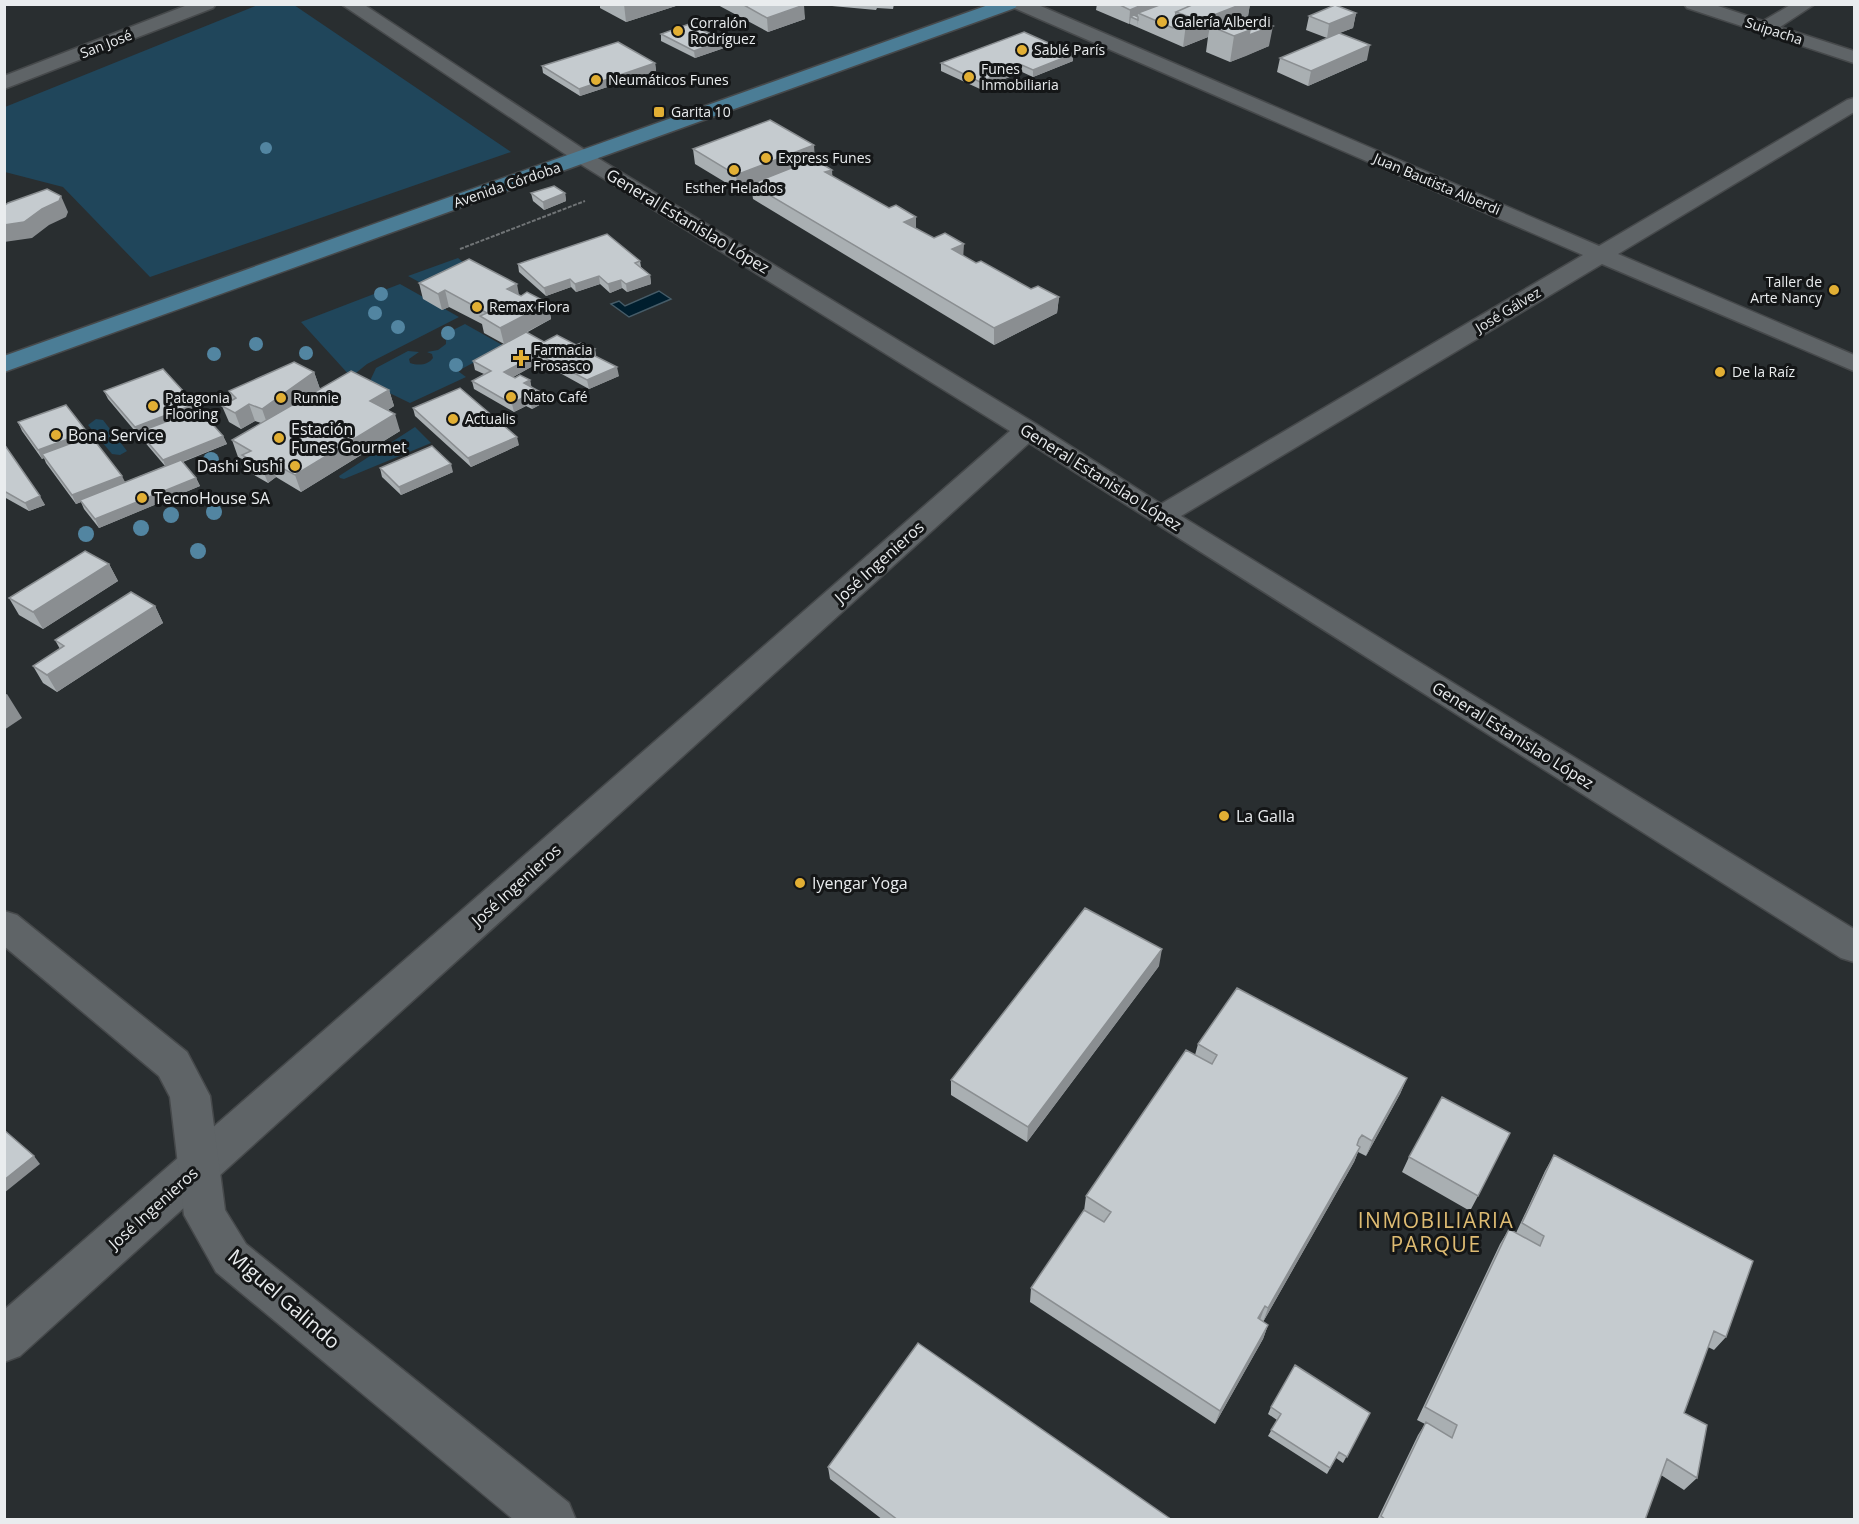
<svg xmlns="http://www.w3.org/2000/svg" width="1859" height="1524" font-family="'Open Sans',sans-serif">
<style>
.green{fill:#20465b}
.water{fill:#001e2e;stroke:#465c68;stroke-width:1.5}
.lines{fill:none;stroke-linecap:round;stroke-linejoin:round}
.minor-casing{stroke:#46494b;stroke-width:3}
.tertiary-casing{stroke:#46494b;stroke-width:3}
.secondary-casing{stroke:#46494b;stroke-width:3}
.primary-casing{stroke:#46494b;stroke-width:3}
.path{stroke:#707476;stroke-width:2;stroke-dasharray:4 1.5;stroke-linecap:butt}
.minor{fill:#5f6467;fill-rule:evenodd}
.tertiary{fill:#5f6467;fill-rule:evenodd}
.secondary{fill:#5f6467;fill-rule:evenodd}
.primary{fill:#4b7d96;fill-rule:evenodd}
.tree{fill:#5285a1}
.wall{fill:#a9afb2}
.shaded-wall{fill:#8a8e91}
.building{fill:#c5cbcf;stroke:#8a8e91;stroke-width:1.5}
.poi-dot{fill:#e2af34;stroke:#141617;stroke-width:2}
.labels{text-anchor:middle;stroke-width:6;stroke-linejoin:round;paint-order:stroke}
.far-poi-label{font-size:14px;fill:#e9ecee;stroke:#141617;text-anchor:start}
.far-street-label{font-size:14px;fill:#e9ecee;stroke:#141617}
.street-label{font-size:16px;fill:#e9ecee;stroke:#141617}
.poi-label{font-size:16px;fill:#e9ecee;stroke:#141617;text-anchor:start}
.near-street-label{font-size:20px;fill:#e9ecee;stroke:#141617}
.near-neighbourhood-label{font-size:21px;letter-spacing:1.5px;fill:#debb72;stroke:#141617}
</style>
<rect width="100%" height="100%" fill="#292e30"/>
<path class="green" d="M 258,5 L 294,5 L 511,152 L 150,277 L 63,187 L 5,172 L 5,107 Z
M 458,258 L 473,270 L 434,290 L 408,276 Z
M 400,284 L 459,317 L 367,364 L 351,377 L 301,322 Z
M 465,324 L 504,346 L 458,371 L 466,377 L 410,403 L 369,383 L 376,368 L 408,351 L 419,352 L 409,359 L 410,363 C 419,366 428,365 433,358 L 432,354 L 427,352 L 438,350 L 446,344 L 446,340 L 441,336 Z
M 96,419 L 103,420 L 127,451 L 120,455 L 112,454 L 88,425 Z
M 415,427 L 431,443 L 344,479 L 340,478 L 339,476 Z"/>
<path class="water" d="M 659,291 L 671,299 L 629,317 L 611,304 L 619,301 L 625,306 Z"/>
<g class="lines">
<g class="minor-casing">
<path id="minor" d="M 1011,4 L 1036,4 L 1599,246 L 1847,100 L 1854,98 L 1854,112 L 1618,254 L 1854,355 L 1854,371 L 1602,264 L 1181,516 L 1854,929 L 1854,962 L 1841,958 L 1029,443 L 20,1356 L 4,1362 L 4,1310 L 1010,431 L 577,162 L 574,158 L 577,154 L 584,152 L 591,154 L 1036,424 L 1161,504 L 1583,255 L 1014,8 Z
M 1684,4 L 1712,4 L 1763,21 L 1792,4 L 1815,4 L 1780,27 L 1854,51 L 1854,63 L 1687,8 Z"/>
</g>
<g class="tertiary-casing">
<path id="tertiary" d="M 190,4 L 216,4 L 213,8 L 4,89 L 4,76 Z
M 341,4 L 363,4 L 591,154 L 594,158 L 591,162 L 584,164 L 577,162 Z"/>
</g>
<g class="secondary-casing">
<path id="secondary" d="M 4,911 L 17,915 L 187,1052 L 210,1096 L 225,1210 L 246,1244 L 569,1503 L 576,1520 L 514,1520 L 216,1272 L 184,1215 L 170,1097 L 159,1076 L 4,946 Z"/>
</g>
<g class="primary-casing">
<path id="primary" d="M 991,4 L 1018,4 L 1015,8 L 4,372 L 4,356 Z"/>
</g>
<path class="path" d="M 460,249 L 585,201"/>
<use href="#minor" class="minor"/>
<use href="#tertiary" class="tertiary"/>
<use href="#secondary" class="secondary"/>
<use href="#primary" class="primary"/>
</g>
<g class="tree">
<circle cx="266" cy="148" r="6"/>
<circle cx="381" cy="294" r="7"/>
<circle cx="375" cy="313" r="7"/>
<circle cx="398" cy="327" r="7"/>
<circle cx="448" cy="333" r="7"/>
<circle cx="256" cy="344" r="7"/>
<circle cx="306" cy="353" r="7"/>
<circle cx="214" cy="354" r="7"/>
<circle cx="456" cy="365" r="7"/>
<circle cx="211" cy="460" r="8"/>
<circle cx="214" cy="512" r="8"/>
<circle cx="171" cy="515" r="8"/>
<circle cx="141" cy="528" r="8"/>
<circle cx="86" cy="534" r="8"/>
<circle cx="198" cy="551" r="8"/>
</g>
<path class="wall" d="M 600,4 L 682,4 L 626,22 L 600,8 Z
M 716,4 L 802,4 L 805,19 L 768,32 Z
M 832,4 L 894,4 L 893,9 L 877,8 L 876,10 L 832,6 Z
M 1097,4 L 1250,4 L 1247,22 L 1239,25 L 1269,46 L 1230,62 L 1206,52 L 1208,37 L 1183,47 L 1137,27 L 1130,24 L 1130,23 L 1129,24 L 1096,10 Z
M 1356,13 L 1353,28 L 1339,33 L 1367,60 L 1308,86 L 1277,72 L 1280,58 L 1327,38 L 1306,30 L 1309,16 Z
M 661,34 L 724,40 L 724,48 L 695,58 L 661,41 Z
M 1073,54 L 1073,61 L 1033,77 L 1022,72 L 980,89 L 941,71 L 941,63 Z
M 655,63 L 656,71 L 580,96 L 543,73 L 542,66 Z
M 693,149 L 815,160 L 832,170 L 832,176 L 916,228 L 976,263 L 1031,289 L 1059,297 L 1057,313 L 994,345 L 753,199 L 751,185 L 738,190 L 695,164 Z
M 531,193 L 565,193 L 566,201 L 544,210 L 533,201 Z
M 640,261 L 641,267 L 650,275 L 651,284 L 627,292 L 622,288 L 610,293 L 600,284 L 576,292 L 571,287 L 546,296 L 519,272 L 518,264 Z
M 419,283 L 519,295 L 548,303 L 551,319 L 526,333 L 544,342 L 576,345 L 595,349 L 596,356 L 619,376 L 589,389 L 540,362 L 513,377 L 530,380 L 531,387 L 545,402 L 532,409 L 526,406 L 514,412 L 474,389 L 472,381 L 484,374 L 475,370 L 473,361 L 504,344 L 484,333 L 482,324 L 449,307 L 442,310 L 423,299 Z
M 314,372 L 320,389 L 389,390 L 394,406 L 388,410 L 400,431 L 301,492 L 276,477 L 268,483 L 249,472 L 244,460 L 238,457 L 232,440 L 261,423 L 255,421 L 241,429 L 229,422 L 222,406 L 232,400 L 229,391 Z
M 104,391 L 195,404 L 197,409 L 223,436 L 227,444 L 183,462 L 196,478 L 200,486 L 99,528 L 84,509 L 81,502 L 76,504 L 46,463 L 44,458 L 42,459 L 22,431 L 18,422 L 89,437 L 125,482 L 165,466 L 143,440 L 140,435 L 139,436 L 108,399 Z
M 413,408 L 519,445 L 471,467 L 415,416 Z
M 4,444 L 45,505 L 29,511 L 4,497 Z
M 380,468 L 453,472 L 401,495 L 382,477 Z
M 109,564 L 118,581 L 43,629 L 19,615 L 9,598 Z
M 155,606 L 163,623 L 57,692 L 43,683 L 33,666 L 60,649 L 55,640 Z
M 1159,966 L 1027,1142 L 951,1095 L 951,1080 Z
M 1198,1044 L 1407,1078 L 1400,1094 L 1366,1156 L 1358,1152 L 1354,1162 L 1263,1322 L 1268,1325 L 1263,1339 L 1215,1424 L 1030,1302 L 1031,1288 L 1084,1211 L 1086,1196 L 1195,1055 Z
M 1554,1155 L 1726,1337 L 1714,1350 L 1708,1347 L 1684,1413 L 1697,1478 L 1684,1490 L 1661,1475 L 1645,1520 L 1377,1520 L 1418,1435 L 1425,1424 L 1417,1420 L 1500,1244 L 1509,1229 L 1516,1233 L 1545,1171 Z
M 1409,1157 L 1478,1196 L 1470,1211 L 1402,1172 Z
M 1271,1407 L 1370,1413 L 1343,1463 L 1336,1458 L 1327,1474 L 1268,1436 L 1277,1420 L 1268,1414 Z
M 828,1467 L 1172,1520 L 883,1520 L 830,1479 Z"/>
<path class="shaded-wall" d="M 624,4 L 682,4 L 626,22 Z
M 1144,4 L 1167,4 L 1138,13 L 1137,27 L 1138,20 L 1131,17 L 1130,23 L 1129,24 L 1130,10 Z
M 1227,4 L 1250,4 L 1247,22 L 1223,31 L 1210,26 L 1208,37 L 1183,47 L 1187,16 Z
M 804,5 L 805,19 L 768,32 L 767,18 Z
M 1356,13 L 1353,28 L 1327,38 L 1329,24 Z
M 1273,26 L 1269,46 L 1246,56 L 1249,35 Z
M 1250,30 L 1246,56 L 1230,62 L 1234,36 Z
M 724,40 L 724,48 L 695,58 L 694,51 Z
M 1370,45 L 1367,60 L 1308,86 L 1311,71 Z
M 1073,54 L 1073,61 L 1033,77 L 1033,70 Z
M 655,63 L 656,71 L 580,96 L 579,89 Z
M 1022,65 L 1022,72 L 980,89 L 980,82 Z
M 814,145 L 815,160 L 751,184 L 751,185 L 738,190 L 736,175 Z
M 832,170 L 833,185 L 825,172 Z
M 565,193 L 566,201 L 544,210 L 543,202 Z
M 61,196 L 68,212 L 66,217 L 49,225 L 32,238 L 4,242 L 4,225 L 42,209 Z
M 916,217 L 916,233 L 904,222 Z
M 964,244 L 963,260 L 952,249 Z
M 650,275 L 651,284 L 627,292 L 626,284 Z
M 599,276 L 600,284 L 576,292 L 575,284 Z
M 570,279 L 571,287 L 546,296 L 544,288 Z
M 621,280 L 622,288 L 610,293 L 608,284 Z
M 517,284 L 520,300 L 507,289 Z
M 445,290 L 449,307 L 442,310 L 438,294 Z
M 1059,297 L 1057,313 L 994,345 L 994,328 Z
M 548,303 L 551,319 L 504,344 L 500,328 Z
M 595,349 L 596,358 L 589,353 Z
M 538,354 L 540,362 L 506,381 L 504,372 Z
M 617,367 L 619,376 L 589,389 L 587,380 Z
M 314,372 L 320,389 L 268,426 L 262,409 Z
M 530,380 L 532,389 L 524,383 Z
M 389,390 L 394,406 L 375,418 L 370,401 Z
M 544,394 L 545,402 L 532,409 L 530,401 Z
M 524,397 L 526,406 L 514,412 L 512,404 Z
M 195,404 L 199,413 L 139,432 L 140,435 L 139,436 L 135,427 Z
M 249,404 L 255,421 L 241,429 L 235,413 Z
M 395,414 L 400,431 L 301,492 L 295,475 Z
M 87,432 L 91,440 L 42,454 L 44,458 L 42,459 L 38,450 Z
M 223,436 L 227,444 L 166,468 L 163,460 Z
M 517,437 L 519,445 L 471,467 L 468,458 Z
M 269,461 L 276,477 L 268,483 L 261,466 Z
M 451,464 L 453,472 L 401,495 L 399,487 Z
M 122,476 L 126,484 L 76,504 L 72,495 Z
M 196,478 L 200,486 L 99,528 L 95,519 Z
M 40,496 L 45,505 L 29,511 L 25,503 Z
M 109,564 L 118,581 L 43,629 L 33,612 Z
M 155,606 L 163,623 L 57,692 L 47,675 Z
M 7,694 L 22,718 L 4,730 L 4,695 Z
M 1162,949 L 1159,966 L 1027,1142 L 1028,1127 Z
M 1407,1078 L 1400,1094 L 1366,1156 L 1372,1141 Z
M 1360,1147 L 1354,1162 L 1263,1322 L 1268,1308 Z
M 34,1156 L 40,1164 L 4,1193 L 4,1180 Z
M 1265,1306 L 1260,1320 L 1258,1318 Z
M 1268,1325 L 1263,1339 L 1215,1424 L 1220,1411 Z"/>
<path class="building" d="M 742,4 L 802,4 L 804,5 L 767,18 Z
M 1118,4 L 1144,4 L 1130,10 Z
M 1162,4 L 1194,4 L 1176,12 L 1175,18 L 1179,19 L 1174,21 L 1173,28 L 1138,13 Z
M 1194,4 L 1242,4 L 1186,26 L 1174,21 L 1187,16 L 1176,12 Z
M 1335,5 L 1356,13 L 1329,24 L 1309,16 Z
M 1134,15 L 1138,17 L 1138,20 L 1131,17 Z
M 1226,20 L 1250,30 L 1234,36 L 1210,26 Z
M 1259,20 L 1273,26 L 1249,35 L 1250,30 L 1243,27 Z
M 689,24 L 724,40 L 694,51 L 661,34 Z
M 1024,32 L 1073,54 L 1033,70 L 1022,65 L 980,82 L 941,63 Z
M 1339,33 L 1370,45 L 1311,71 L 1280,58 Z
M 618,42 L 655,63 L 579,89 L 542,66 Z
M 770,120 L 814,145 L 736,175 L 693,149 Z
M 814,159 L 832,170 L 825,172 L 889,208 L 896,205 L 916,217 L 904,222 L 934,238 L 945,233 L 964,244 L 952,249 L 976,263 L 981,261 L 1031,289 L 1038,286 L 1059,297 L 994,328 L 751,184 Z
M 554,186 L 565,193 L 543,202 L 531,193 Z
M 47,189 L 61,196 L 59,201 L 42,209 L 24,222 L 4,225 L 4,206 L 8,203 Z
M 607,234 L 640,261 L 635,263 L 650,275 L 626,284 L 621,280 L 608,284 L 599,276 L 575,284 L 570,279 L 544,288 L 518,264 Z
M 469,259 L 517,284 L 507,289 L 521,296 L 527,292 L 548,303 L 500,328 L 480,316 L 487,313 L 445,290 L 438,294 L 419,283 Z
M 526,332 L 544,342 L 557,335 L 576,345 L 581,343 L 595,349 L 589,353 L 617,367 L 587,380 L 538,354 L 504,372 L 515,378 L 520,375 L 530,380 L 524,383 L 544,394 L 530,401 L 524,397 L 512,404 L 472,381 L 491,371 L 473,361 Z
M 294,362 L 314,372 L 262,409 L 249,404 L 235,413 L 222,406 L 236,398 L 229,391 Z
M 163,369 L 195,404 L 135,427 L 104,391 Z
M 351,371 L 389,390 L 370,401 L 395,414 L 295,475 L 269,461 L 261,466 L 242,455 L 251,451 L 232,440 Z
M 460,388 L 517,437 L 468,458 L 413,408 Z
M 66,405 L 87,432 L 38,450 L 18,422 Z
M 199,409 L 223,436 L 163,460 L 139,432 Z
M 91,436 L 122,476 L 72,495 L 42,454 Z
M 4,444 L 40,496 L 25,503 L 4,491 Z
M 432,446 L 451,464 L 399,487 L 380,468 Z
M 181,460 L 196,478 L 95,519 L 80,500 Z
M 85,551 L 109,564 L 33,612 L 9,598 Z
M 131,592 L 155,606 L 47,675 L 33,666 L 64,646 L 55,640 Z
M 1085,908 L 1162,949 L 1028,1127 L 951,1080 Z
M 1237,988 L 1407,1078 L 1372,1141 L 1362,1135 L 1359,1139 L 1357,1145 L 1360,1147 L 1268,1308 L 1265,1306 L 1258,1318 L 1268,1325 L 1220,1411 L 1031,1288 L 1084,1210 L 1104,1222 L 1111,1212 L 1086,1196 L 1186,1050 L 1212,1064 L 1217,1055 L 1198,1044 Z
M 1442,1097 L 1510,1133 L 1478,1196 L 1409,1157 Z
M 4,1130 L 34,1156 L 4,1180 Z
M 1554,1155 L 1753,1261 L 1726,1337 L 1714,1331 L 1684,1413 L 1707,1425 L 1697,1478 L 1667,1459 L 1645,1520 L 1386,1520 L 1381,1516 L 1426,1422 L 1452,1438 L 1457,1425 L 1425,1407 L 1509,1229 L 1540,1246 L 1544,1236 L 1522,1223 Z
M 918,1343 L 1172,1520 L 898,1520 L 828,1467 Z
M 1295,1365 L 1370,1413 L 1347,1457 L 1339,1452 L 1330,1468 L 1271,1430 L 1281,1414 L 1271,1407 Z"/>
<g class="poi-dot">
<circle cx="1162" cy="22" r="6"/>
<circle cx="678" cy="31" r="6"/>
<circle cx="1022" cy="50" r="6"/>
<circle cx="969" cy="77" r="6"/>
<circle cx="596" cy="80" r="6"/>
<rect x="653" y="106" width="12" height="12" rx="3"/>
<circle cx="766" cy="158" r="6"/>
<circle cx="734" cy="170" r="6"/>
<circle cx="1834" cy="290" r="6"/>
<circle cx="477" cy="307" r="6"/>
<path d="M518 349h6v6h6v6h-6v6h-6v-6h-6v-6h6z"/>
<circle cx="1720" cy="372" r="6"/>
<circle cx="511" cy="397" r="6"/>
<circle cx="281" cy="398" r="6"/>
<circle cx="153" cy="406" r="6"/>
<circle cx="453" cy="419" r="6"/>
<circle cx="56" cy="435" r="6"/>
<circle cx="279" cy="438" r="6"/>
<circle cx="295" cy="466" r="6"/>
<circle cx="142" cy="498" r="6"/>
<circle cx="1224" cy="816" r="6"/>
<circle cx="800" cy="883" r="6"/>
</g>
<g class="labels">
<g class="far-poi-label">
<text x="1174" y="27">Galería Alberdi</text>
<text x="690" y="28">Corralón<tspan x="690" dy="16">Rodríguez</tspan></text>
<text x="1034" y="55">Sablé París</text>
<text x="981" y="74">Funes<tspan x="981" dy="16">Inmobiliaria</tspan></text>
<text x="608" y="85">Neumáticos Funes</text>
<text x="671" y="117">Garita 10</text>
<text x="778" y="163">Express Funes</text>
<text x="734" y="193" text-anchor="middle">Esther Helados</text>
<text x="1822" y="287" text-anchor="end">Taller de<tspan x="1822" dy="16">Arte Nancy</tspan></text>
<text x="489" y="312">Remax Flora</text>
<text x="533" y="355">Farmacia<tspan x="533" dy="16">Frosasco</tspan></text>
<text x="1732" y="377">De la Raíz</text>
<text x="523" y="402">Nato Café</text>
<text x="165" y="403">Patagonia<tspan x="165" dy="16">Flooring</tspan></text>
<text x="293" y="403">Runnie</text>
<text x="465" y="424">Actualis</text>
</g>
<g class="far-street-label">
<text transform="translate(1774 31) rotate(18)" y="5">Suipacha</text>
<text transform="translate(106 44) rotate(-21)" y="5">San José</text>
<text transform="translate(1437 184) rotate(23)" y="5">Juan Bautista Alberdi</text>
<text transform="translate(507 185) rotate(-19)" y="5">Avenida Córdoba</text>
<text transform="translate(1508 310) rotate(-31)" y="5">José Gálvez</text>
</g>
<g class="street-label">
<text transform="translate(688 221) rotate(31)" y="6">General Estanislao López</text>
<text transform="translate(1101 477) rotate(32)" y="6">General Estanislao López</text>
<text transform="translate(879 562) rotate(-42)" y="6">José Ingenieros</text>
<text transform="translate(1513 735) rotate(32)" y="6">General Estanislao López</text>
<text transform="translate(516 885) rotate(-42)" y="6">José Ingenieros</text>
<text transform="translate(153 1208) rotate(-42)" y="6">José Ingenieros</text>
</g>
<g class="poi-label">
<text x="291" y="435">Estación<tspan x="291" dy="18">Funes Gourmet</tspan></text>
<text x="68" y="441">Bona Service</text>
<text x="283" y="472" text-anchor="end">Dashi Sushi</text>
<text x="154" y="504">TecnoHouse SA</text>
<text x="1236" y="822">La Galla</text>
<text x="812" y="889">Iyengar Yoga</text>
</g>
<g class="near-street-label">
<text transform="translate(284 1299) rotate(41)" y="7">Miguel Galindo</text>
</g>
<g class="near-neighbourhood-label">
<text x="1436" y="1228">INMOBILIARIA<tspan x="1436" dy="24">PARQUE</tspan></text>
</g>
</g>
<rect width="1859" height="1524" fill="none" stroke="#e9ecee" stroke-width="12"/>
</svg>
